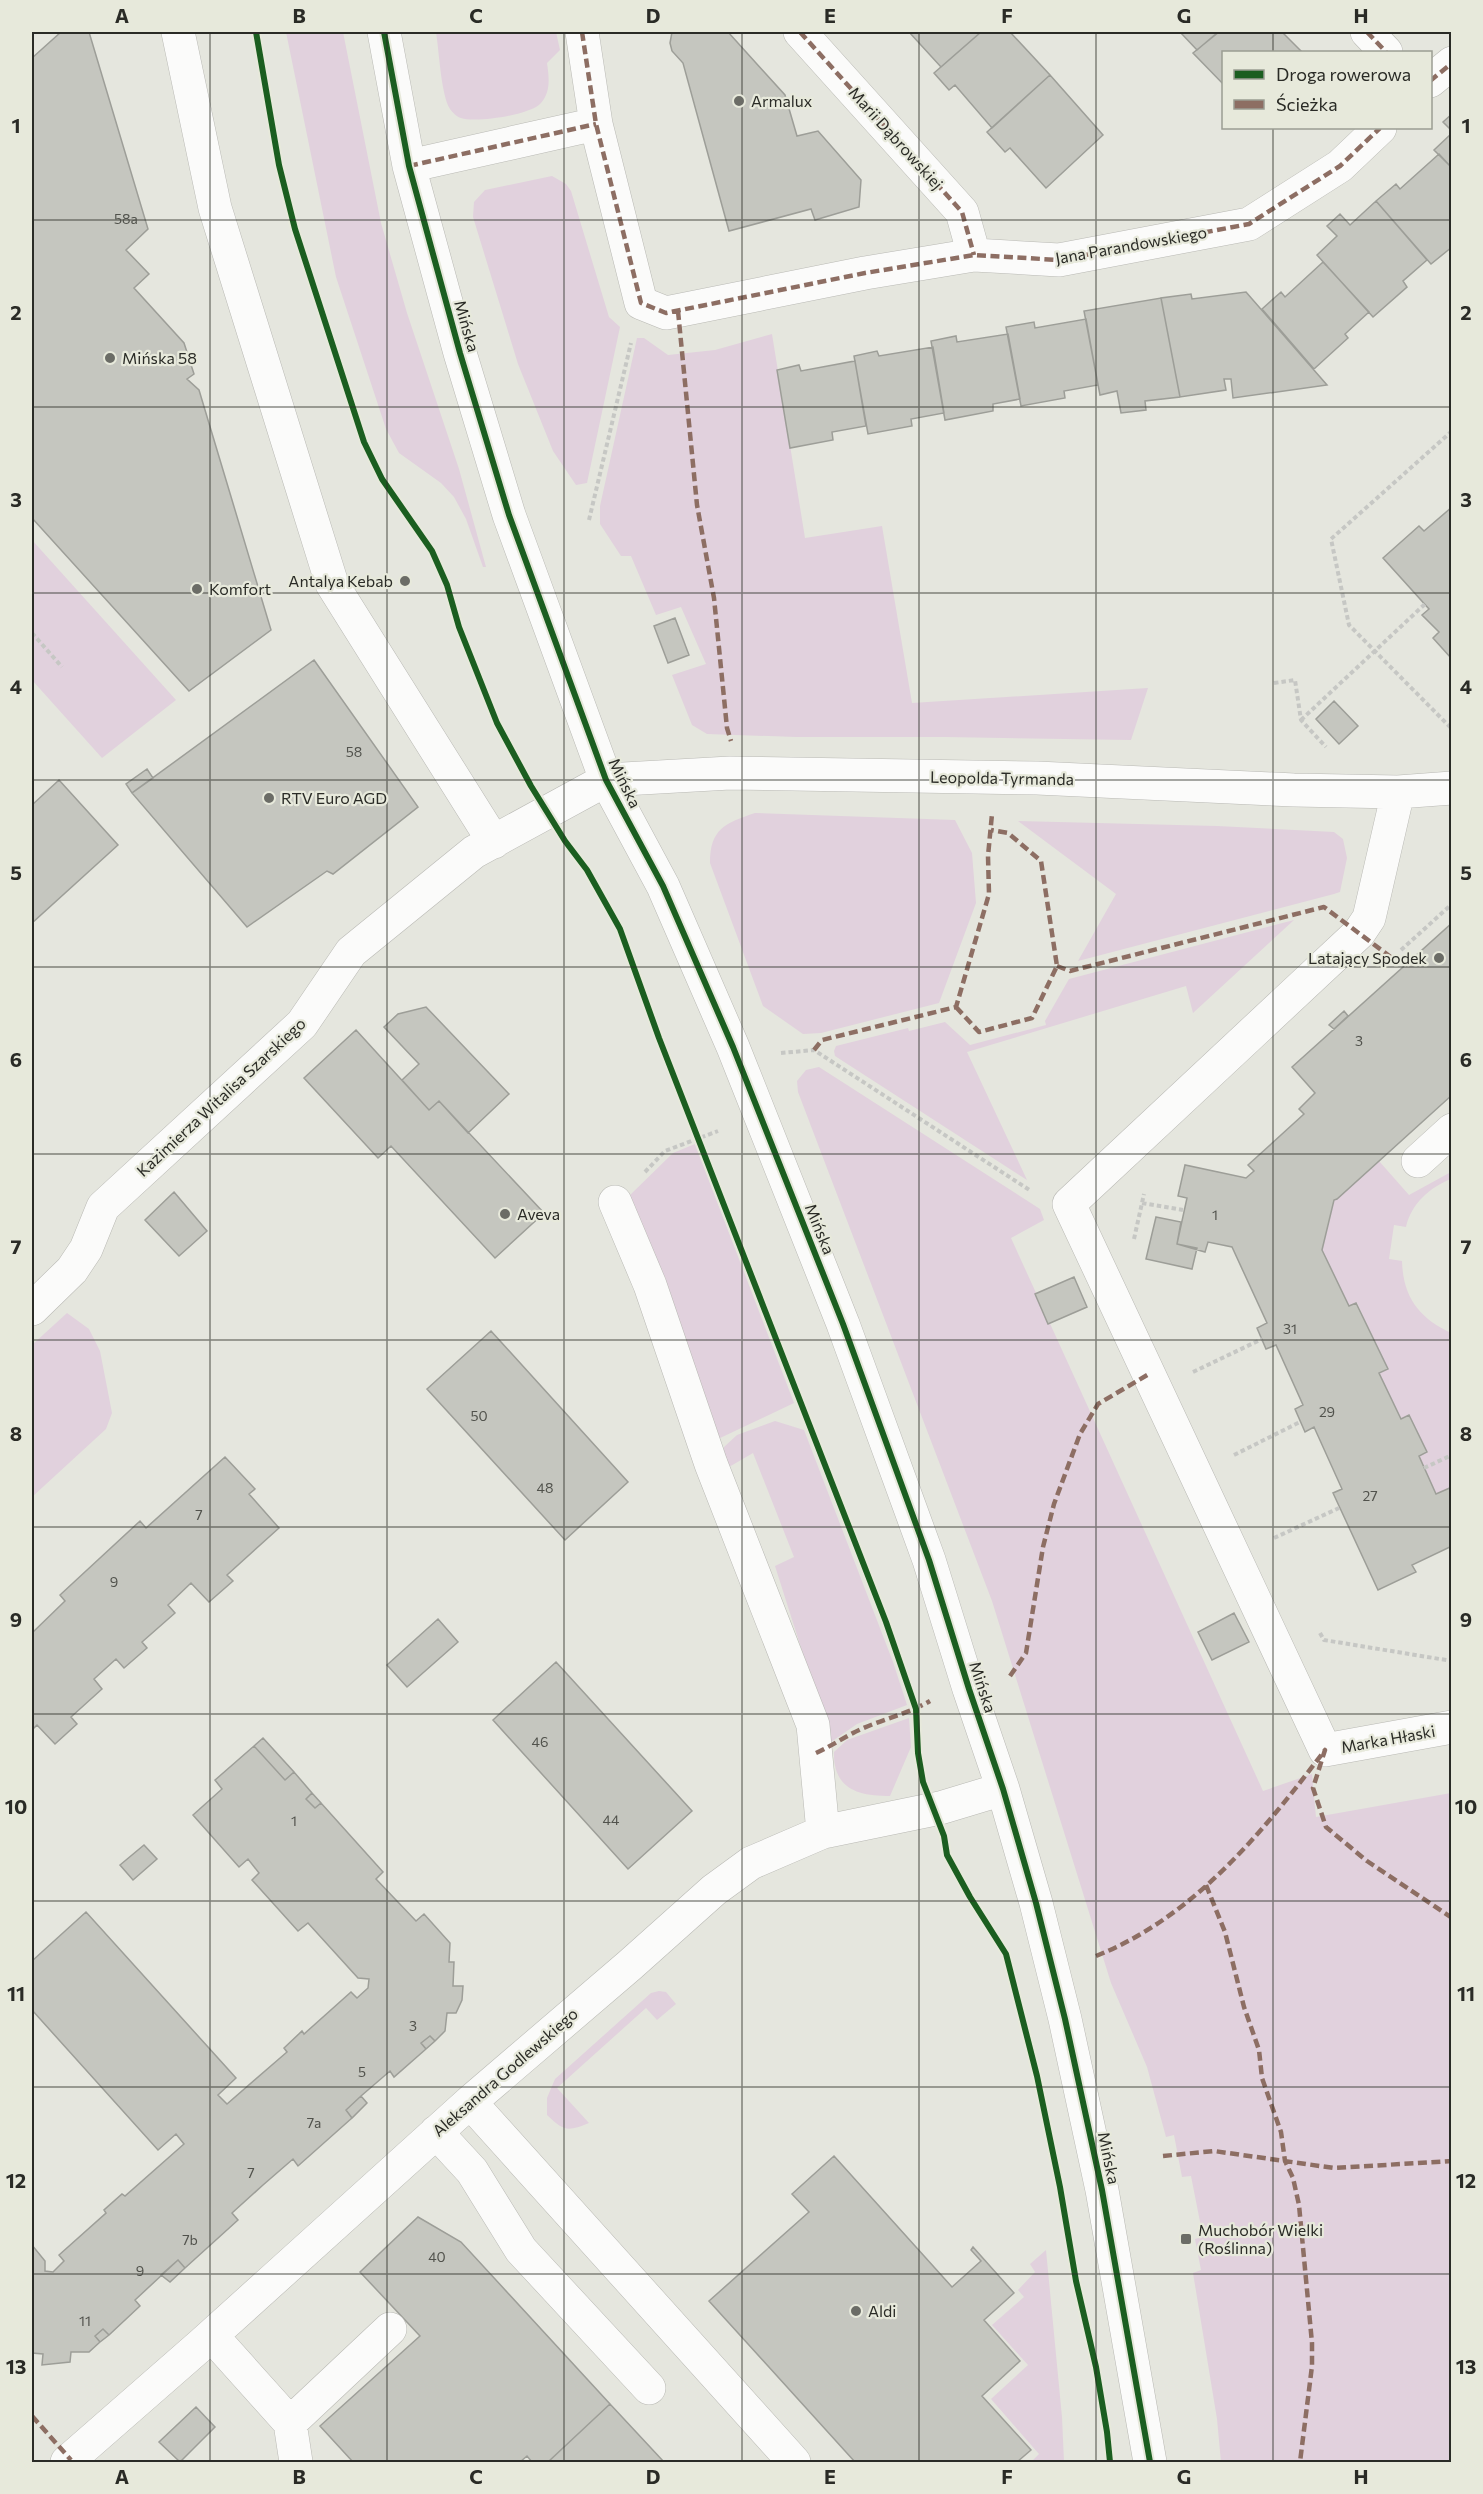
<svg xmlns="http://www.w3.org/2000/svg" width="1483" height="2494" font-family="Commissioner,sans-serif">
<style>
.green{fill:#e1d1dd}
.building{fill:#c5c6bf;stroke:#9d9e98;stroke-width:1.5}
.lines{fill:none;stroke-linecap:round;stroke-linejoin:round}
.minor-casing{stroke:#b9b9b4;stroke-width:34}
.path{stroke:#c6c7c4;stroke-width:4;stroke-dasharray:4.5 3;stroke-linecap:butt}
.minor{stroke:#fbfbfa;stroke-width:33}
.quiet{stroke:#8d6e63;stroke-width:4.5;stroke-dasharray:9 4.5;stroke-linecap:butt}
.cycleway-casing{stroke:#e7e9db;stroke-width:10}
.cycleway{stroke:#1b5e20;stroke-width:6}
.grid{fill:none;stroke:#2a2b26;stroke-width:1.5;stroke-opacity:0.55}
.poi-dot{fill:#6b6c66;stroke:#e7e9db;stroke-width:2}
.labels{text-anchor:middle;stroke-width:4.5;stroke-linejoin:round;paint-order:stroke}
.number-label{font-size:14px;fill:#51524c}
.poi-label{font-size:16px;fill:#2a2b26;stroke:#e7e9db;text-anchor:start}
.street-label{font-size:16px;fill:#2a2b26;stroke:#e7e9db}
.neatline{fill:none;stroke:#2a2b26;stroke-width:2}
.grid-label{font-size:20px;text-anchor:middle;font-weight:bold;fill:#2a2b26}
</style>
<rect width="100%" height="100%" fill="#e5e6de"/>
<path class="green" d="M 286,32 L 343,32 L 381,223 L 407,313 L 459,469 L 486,567 L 483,567 L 466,519 L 454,497 L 441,483 L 399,453 L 386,429 L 336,277 Z
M 436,32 L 556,32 L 560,50 L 547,63 C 549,77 551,92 541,103 C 531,115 476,123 461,118 C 457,117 453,113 450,109 C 441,95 439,50 436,32 Z
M 552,176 L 566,184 L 571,191 L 609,317 L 620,327 L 587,483 L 576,485 L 553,451 L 518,364 L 473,217 L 474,202 L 485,190 Z
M 772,334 L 805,538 L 882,526 L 912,703 L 1148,688 L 1131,740 L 945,737 L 796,737 L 707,734 L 692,725 L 672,675 L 706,664 L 681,607 L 656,615 L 631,556 L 621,556 L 600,524 L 600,506 L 637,338 L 644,338 L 668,355 L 715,350 Z
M 32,540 L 176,700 L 102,758 L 32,680 Z
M 755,813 L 955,820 L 972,853 L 976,903 L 939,1003 L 821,1033 L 803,1034 L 763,1006 L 710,863 C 710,829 725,823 755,813 Z
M 1018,821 L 1217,826 L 1334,832 L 1343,839 L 1347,858 L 1340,892 L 1334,894 L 1078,961 L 1116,894 Z
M 1294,920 L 1193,1013 L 1186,986 L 967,1052 L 1027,1180 L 835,1056 L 834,1051 L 836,1046 L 908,1028 L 909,1031 L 945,1022 L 970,1045 L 1046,1025 L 1045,1021 L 1069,979 Z
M 819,1067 L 1040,1209 L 1044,1220 L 1011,1238 L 1263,1791 L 1312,1774 L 1316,1817 L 1451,1793 L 1451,2462 L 1221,2462 L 1217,2419 L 1193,2273 L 1201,2270 L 1195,2239 L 1203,2237 L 1191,2176 L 1182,2177 L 1174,2135 L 1166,2137 L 1147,2067 L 1111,1983 L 992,1601 L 798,1092 L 797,1081 L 806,1070 Z
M 695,1144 L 794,1403 L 718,1439 L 628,1197 L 673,1153 Z
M 1379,1161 L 1409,1195 L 1451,1172 L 1451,1179 C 1430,1187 1411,1204 1406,1227 L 1394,1225 L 1389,1259 L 1402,1261 C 1403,1297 1419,1318 1451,1333 L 1451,1487 L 1436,1494 L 1419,1456 L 1426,1452 L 1409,1415 L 1401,1419 L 1379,1373 L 1387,1369 L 1357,1303 L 1349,1306 L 1322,1250 L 1334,1200 Z
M 67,1313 L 89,1329 L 100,1351 L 112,1413 L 106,1429 L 32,1497 L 32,1345 Z
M 775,1421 L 804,1430 L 893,1662 L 907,1705 L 857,1724 L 831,1742 L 775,1566 L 794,1557 L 753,1453 L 729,1467 L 724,1458 L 724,1447 L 737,1435 Z
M 909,1718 L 911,1747 L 890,1796 C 858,1796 833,1789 834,1752 L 847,1740 Z
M 659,1991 L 666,1992 L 676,2004 L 657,2020 L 646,2008 L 557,2088 L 589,2123 C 567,2132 564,2131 547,2115 L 547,2098 L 555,2079 L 651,1993 Z
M 1046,2250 L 1062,2417 L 1064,2462 L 1031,2462 L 1039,2454 L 991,2399 L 1028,2365 L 992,2325 L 1024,2297 L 1018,2290 L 1035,2272 L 1030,2264 Z"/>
<path class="building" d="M 61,32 L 89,32 L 148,229 L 126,250 L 149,274 L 134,288 L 184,343 L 194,374 L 187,379 L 199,390 L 271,630 L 189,691 L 32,518 L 32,58 Z
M 672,32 L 728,32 L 785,95 L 797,136 L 818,131 L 861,180 L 859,207 L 815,220 L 811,209 L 729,231 L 683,63 L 672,51 L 670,43 Z
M 909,32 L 981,32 L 941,67 Z
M 981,32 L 1010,32 L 1050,75 L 992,128 L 955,85 L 949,90 L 934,73 Z
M 1180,32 L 1218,32 L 1197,50 Z
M 1219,32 L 1282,32 L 1302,52 L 1224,52 L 1224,85 L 1193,53 Z
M 1050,75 L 1103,135 L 1046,188 L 1010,148 L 1005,152 L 987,132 Z
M 1452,114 L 1452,131 L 1443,122 Z
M 1451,134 L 1452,134 L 1452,168 L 1434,150 Z
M 1439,154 L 1452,168 L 1452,247 L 1431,264 L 1376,201 L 1396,184 L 1400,189 Z
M 1376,201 L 1427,260 L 1403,281 L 1407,287 L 1373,317 L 1317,255 L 1337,236 L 1327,226 L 1340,214 L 1350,225 Z
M 1323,262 L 1369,312 L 1345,334 L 1348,338 L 1314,369 L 1262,309 L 1281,292 L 1285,297 Z
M 1246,292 L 1327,385 L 1233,398 L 1231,379 L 1224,379 L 1226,390 L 1180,397 L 1161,298 L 1191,294 L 1192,299 Z
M 1161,298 L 1180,397 L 1145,401 L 1146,410 L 1121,413 L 1117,391 L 1100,395 L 1084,311 Z
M 1086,319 L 1098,385 L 1064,391 L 1065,398 L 1021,406 L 1006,327 L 1034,322 L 1035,328 Z
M 1008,334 L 1020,399 L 993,404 L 993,411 L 945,420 L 931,341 L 956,336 L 957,342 Z
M 933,347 L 944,413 L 911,419 L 912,426 L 868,434 L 854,356 L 877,351 L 879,356 Z
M 855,361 L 866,426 L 832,432 L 833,440 L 790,448 L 777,370 L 799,365 L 801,371 Z
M 1452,507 L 1452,658 L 1451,658 L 1433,638 L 1439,632 L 1422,615 L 1429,609 L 1383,558 L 1419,526 L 1424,531 Z
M 675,618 L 689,655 L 668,663 L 654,626 Z
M 314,660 L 418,807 L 333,874 L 327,871 L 247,927 L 132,793 Z
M 1334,701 L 1358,726 L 1339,744 L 1316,719 Z
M 147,769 L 153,778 L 132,793 L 126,784 Z
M 59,780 L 118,845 L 32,923 L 32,805 Z
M 1452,923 L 1452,1095 L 1337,1199 L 1334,1200 L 1322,1250 L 1349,1306 L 1356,1303 L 1388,1369 L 1379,1373 L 1401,1419 L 1409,1415 L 1427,1452 L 1419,1456 L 1436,1494 L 1452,1487 L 1452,1546 L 1412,1565 L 1416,1572 L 1378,1590 L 1333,1493 L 1342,1489 L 1314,1427 L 1305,1432 L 1295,1409 L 1303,1405 L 1276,1345 L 1266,1349 L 1257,1328 L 1267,1323 L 1232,1247 L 1208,1242 L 1205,1252 L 1177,1244 L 1187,1198 L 1178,1196 L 1185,1165 L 1246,1178 L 1254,1171 L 1248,1165 L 1304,1114 L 1299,1109 L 1315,1093 L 1292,1067 Z
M 426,1007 L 509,1094 L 468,1133 L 439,1101 L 429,1110 L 402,1080 L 419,1064 L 384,1027 L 398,1014 Z
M 1344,1011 L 1348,1016 L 1334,1029 L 1329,1025 Z
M 356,1030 L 429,1110 L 439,1101 L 544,1213 L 495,1258 L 391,1146 L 378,1158 L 304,1078 Z
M 174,1192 L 207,1231 L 179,1256 L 145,1220 Z
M 1156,1217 L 1181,1222 L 1177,1244 L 1197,1248 L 1192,1269 L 1146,1259 Z
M 1074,1277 L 1087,1307 L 1048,1324 L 1035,1294 Z
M 491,1331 L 628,1482 L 565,1540 L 427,1389 Z
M 225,1457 L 255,1489 L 249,1494 L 279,1528 L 227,1575 L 233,1581 L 209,1602 L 191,1583 L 168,1605 L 175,1613 L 142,1642 L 147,1648 L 124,1668 L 116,1659 L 94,1679 L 102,1689 L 71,1717 L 77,1724 L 55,1744 L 37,1725 L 32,1730 L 32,1633 L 65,1601 L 60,1595 L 140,1521 L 146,1528 Z
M 1234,1613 L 1249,1642 L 1212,1660 L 1198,1632 Z
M 438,1619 L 458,1642 L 407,1687 L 387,1665 Z
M 556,1662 L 692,1811 L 628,1869 L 493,1720 Z
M 263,1738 L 294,1772 L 285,1780 L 254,1746 Z
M 254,1746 L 285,1780 L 294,1772 L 312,1793 L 306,1799 L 315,1808 L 321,1803 L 383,1872 L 376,1879 L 416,1921 L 424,1914 L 450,1943 L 449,1962 L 454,1962 L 453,1986 L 463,1986 L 462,2000 L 456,2013 L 447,2013 L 445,2031 L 435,2041 L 430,2036 L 421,2043 L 426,2049 L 394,2077 L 390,2071 L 361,2096 L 346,2110 L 352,2118 L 298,2166 L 293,2159 L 263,2185 L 232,2213 L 238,2220 L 185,2268 L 178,2260 L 135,2300 L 140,2306 L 109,2335 L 103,2329 L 95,2336 L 100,2342 L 89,2352 L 71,2352 L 70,2362 L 42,2365 L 43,2354 L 32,2353 L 32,2245 L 45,2261 L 45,2271 L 53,2272 L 64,2261 L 59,2255 L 106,2213 L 104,2210 L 122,2194 L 125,2196 L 184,2144 L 176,2134 L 158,2150 L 32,2010 L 32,1961 L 86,1912 L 236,2078 L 218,2095 L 227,2104 L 287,2052 L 284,2048 L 302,2031 L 304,2034 L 351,1992 L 357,1998 L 368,1988 L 369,1979 L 358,1978 L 308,1923 L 298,1931 L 252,1880 L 259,1873 L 248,1859 L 239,1867 L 193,1815 L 222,1789 L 215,1780 Z
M 312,1793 L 321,1803 L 315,1808 L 306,1799 Z
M 144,1845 L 157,1859 L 133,1880 L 120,1865 Z
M 430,2036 L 435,2041 L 426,2049 L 421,2043 Z
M 361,2096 L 367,2103 L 352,2118 L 346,2110 Z
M 834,2156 L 952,2287 L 981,2261 L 971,2250 L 973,2247 L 1014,2293 L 984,2320 L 1020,2361 L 982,2396 L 1031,2450 L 1017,2462 L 855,2462 L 709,2301 L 809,2212 L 792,2194 Z
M 418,2217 L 461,2242 L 610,2404 L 548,2462 L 532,2462 L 527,2456 L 520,2462 L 353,2462 L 320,2426 L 420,2336 L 360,2272 Z
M 178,2260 L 185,2268 L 170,2282 L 161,2275 Z
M 103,2329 L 109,2335 L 100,2342 L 95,2336 Z
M 610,2404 L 664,2462 L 548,2462 Z
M 196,2407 L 215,2427 L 180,2462 L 159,2442 Z"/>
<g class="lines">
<g class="minor-casing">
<path id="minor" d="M 178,32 L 215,208 L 332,584 L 494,842
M 384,32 L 409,166 L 460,353 L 509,515 L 606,780 L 663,886 L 733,1047 L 843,1324 L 929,1560 L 969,1689 L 1003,1789 L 1036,1903 L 1065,2019 L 1102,2190 L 1150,2462
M 582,32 L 596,124 L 641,303 L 666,313 L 865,273 L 974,255 L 1059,260 L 1249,224 L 1340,166 L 1380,128
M 800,32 L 962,212 L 974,255
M 1367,32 L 1386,52
M 1430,81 L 1452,63
M 409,166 L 596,124
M 1398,792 L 1369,918 L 1359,933 L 1069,1204 L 1325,1750 L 1452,1727
M 1418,1161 L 1452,1130
M 615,1202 L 650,1285 L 711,1464 L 813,1725 L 823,1832
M 32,1309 L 72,1270 L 86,1249 L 103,1207 L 302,1024 L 351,952 L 474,852 L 606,780 L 730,773 L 1037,778 L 1294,790 L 1398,792 L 1452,788
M 470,2102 L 794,2462
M 436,2132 L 472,2171 L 521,2250 L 649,2388
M 212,2336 L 290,2423 L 390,2329
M 290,2423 L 296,2462
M 67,2462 L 202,2344 L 470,2102 L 630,1965 L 714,1890 L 751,1863 L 823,1832 L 940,1808 L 1003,1789"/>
</g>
<path class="path" d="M 1452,431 L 1331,539 L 1349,625 L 1452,729
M 589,520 L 631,343
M 32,633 L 62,667
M 1274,683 L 1295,680 L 1301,720 L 1326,747
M 1301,720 L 1425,604
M 1401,950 L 1452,904
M 781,1053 L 814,1050 L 1031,1191
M 645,1172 L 665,1151 L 718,1131
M 1142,1203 L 1183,1210
M 1134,1239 L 1144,1194
M 1193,1372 L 1262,1339
M 1234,1455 L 1300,1422
M 1424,1468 L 1452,1455
M 1274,1538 L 1339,1508
M 1320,1633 L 1324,1640 L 1452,1661"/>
<use href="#minor" class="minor"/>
<path class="quiet" d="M 582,32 L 596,124 L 641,303 L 666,313 L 865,273 L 974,255 L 1059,260 L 1249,224 L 1340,166 L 1380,128
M 800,32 L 962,212 L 974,255
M 1367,32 L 1386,52
M 1430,81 L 1452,63
M 409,166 L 596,124
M 678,311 L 697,505 L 714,598 L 727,728 L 731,741
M 1057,966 L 1070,971 L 1324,907 L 1392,958
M 956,1007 L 979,1032 L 1032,1018 L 1057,966 L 1041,861 L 1008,833 L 991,830
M 814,1050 L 822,1040 L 956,1007 L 989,894 L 988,856 L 992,814
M 1010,1676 L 1026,1653 L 1043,1547 L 1054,1504 L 1080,1434 L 1098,1404 L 1149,1374
M 816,1753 C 829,1747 840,1740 853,1733 C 878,1720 906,1715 930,1701
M 1206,1885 L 1225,1932 L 1244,2007 L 1259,2050 L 1262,2078 L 1281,2132 L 1285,2161 L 1293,2178 L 1299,2205 L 1312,2343 L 1312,2366 L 1300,2462
M 1096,1956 C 1194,1917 1263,1832 1325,1750 L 1313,1788 L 1326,1827 L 1367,1861 L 1452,1918
M 1163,2156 L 1214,2151 L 1334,2168 L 1452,2161
M 32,2416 L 71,2460"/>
<g class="cycleway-casing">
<path id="cycleway" d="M 256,32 L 279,165 L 295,229 L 364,442 L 382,479 L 432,551 L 447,585 L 459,627 L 497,723 L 531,786 L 565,841 L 587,870 L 620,929 L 659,1038 L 886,1622 L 916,1709 L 918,1753 L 923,1782 L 944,1836 L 947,1855 L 970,1897 L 1006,1954 L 1037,2076 L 1060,2187 L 1076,2281 L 1096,2367 L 1107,2432 L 1110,2462
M 384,32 L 409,166 L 460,353 L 509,515 L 606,780 L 663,886 L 733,1047 L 843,1324 L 929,1560 L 969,1689 L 1003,1789 L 1036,1903 L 1065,2019 L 1102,2190 L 1150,2462"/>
</g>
<use href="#cycleway" class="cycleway"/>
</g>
<path class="grid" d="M 210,32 L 210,2462M 387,32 L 387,2462M 564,32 L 564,2462M 742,32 L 742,2462M 919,32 L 919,2462M 1096,32 L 1096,2462M 1273,32 L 1273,52M 1273,128 L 1273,2462M 32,220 L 1452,220M 32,407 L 1452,407M 32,593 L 1452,593M 32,780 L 1452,780M 32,967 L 1452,967M 32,1154 L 1452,1154M 32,1340 L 1452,1340M 32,1527 L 1452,1527M 32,1714 L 1452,1714M 32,1901 L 1452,1901M 32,2087 L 1452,2087M 32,2274 L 1452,2274"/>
<g class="poi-dot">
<circle cx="739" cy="101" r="6"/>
<circle cx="110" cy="358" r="6"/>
<circle cx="405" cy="581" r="6"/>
<circle cx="197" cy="589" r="6"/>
<circle cx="269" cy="798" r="6"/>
<circle cx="1439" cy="958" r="6"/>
<circle cx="505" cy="1214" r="6"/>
<rect x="1180" y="2233" width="12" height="12" rx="3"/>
<circle cx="856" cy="2311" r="6"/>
</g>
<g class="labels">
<g class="number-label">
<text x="126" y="224">58a</text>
<text x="354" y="757">58</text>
<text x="1359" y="1046">3</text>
<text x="1215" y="1220">1</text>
<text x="1290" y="1334">31</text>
<text x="1327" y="1417">29</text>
<text x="479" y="1421">50</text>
<text x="545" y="1493">48</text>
<text x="1370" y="1501">27</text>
<text x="199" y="1520">7</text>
<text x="114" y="1587">9</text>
<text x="540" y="1747">46</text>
<text x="611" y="1825">44</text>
<text x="294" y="1826">1</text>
<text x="413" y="2031">3</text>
<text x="362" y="2077">5</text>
<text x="314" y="2128">7a</text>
<text x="251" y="2178">7</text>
<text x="190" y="2245">7b</text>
<text x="437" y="2262">40</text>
<text x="140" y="2276">9</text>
<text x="85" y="2326">11</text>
</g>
<g class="poi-label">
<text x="751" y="107">Armalux</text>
<text x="122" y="364">Mińska 58</text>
<text x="393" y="587" text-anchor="end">Antalya Kebab</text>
<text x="209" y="595">Komfort</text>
<text x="281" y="804">RTV Euro AGD</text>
<text x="1427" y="964" text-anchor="end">Latający Spodek</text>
<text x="517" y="1220">Aveva</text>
<text x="1198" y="2236">Muchobór Wielki<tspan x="1198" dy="18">(Roślinna)</tspan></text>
<text x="868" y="2317">Aldi</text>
</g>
<g class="street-label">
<text transform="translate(896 138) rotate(48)" y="6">Marii Dąbrowskiej</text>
<text transform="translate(1131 245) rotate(-10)" y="6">Jana Parandowskiego</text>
<text transform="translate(467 326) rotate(74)" y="6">Mińska</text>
<text transform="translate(1002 778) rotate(1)" y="6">Leopolda Tyrmanda</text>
<text transform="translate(625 783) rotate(64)" y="6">Mińska</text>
<text transform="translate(221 1097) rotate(-43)" y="6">Kazimierza Witalisa Szarskiego</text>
<text transform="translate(820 1229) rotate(68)" y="6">Mińska</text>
<text transform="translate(983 1687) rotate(72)" y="6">Mińska</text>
<text transform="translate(1388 1739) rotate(-10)" y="6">Marka Hłaski</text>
<text transform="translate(505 2072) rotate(-41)" y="6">Aleksandra Godlewskiego</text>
<text transform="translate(1109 2158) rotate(78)" y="6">Mińska</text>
</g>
</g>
<rect width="1483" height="2494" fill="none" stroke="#e7e9db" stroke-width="66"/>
<rect x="1222" y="51" width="210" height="78" fill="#e7e9db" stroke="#9b9d93" stroke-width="1.5"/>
<rect x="1234" y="70" width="30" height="9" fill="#1b5e20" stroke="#9b9d93" stroke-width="1.5"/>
<text x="1276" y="81" font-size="18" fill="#2a2b26">Droga rowerowa</text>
<rect x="1234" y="100" width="30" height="9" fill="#8d6e63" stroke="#9b9d93" stroke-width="1.5"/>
<text x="1276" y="111" font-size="18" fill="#2a2b26">Ścieżka</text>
<rect x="33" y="33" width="1417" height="2428" class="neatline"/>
<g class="grid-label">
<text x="122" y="23">A</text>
<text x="299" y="23">B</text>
<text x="476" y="23">C</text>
<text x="653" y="23">D</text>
<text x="830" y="23">E</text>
<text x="1007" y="23">F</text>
<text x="1184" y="23">G</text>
<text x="1361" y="23">H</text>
<text x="16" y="133">1</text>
<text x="1466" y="133">1</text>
<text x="16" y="320">2</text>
<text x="1466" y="320">2</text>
<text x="16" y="507">3</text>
<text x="1466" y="507">3</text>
<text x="16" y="694">4</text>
<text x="1466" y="694">4</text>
<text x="16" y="880">5</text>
<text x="1466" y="880">5</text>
<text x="16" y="1067">6</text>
<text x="1466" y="1067">6</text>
<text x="16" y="1254">7</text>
<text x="1466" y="1254">7</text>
<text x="16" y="1441">8</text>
<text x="1466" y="1441">8</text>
<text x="16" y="1627">9</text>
<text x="1466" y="1627">9</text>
<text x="16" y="1814">10</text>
<text x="1466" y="1814">10</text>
<text x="16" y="2001">11</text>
<text x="1466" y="2001">11</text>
<text x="16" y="2188">12</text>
<text x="1466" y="2188">12</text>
<text x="16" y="2374">13</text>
<text x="1466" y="2374">13</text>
<text x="122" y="2484">A</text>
<text x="299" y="2484">B</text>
<text x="476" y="2484">C</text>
<text x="653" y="2484">D</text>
<text x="830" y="2484">E</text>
<text x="1007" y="2484">F</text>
<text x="1184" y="2484">G</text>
<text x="1361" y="2484">H</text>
</g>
</svg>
